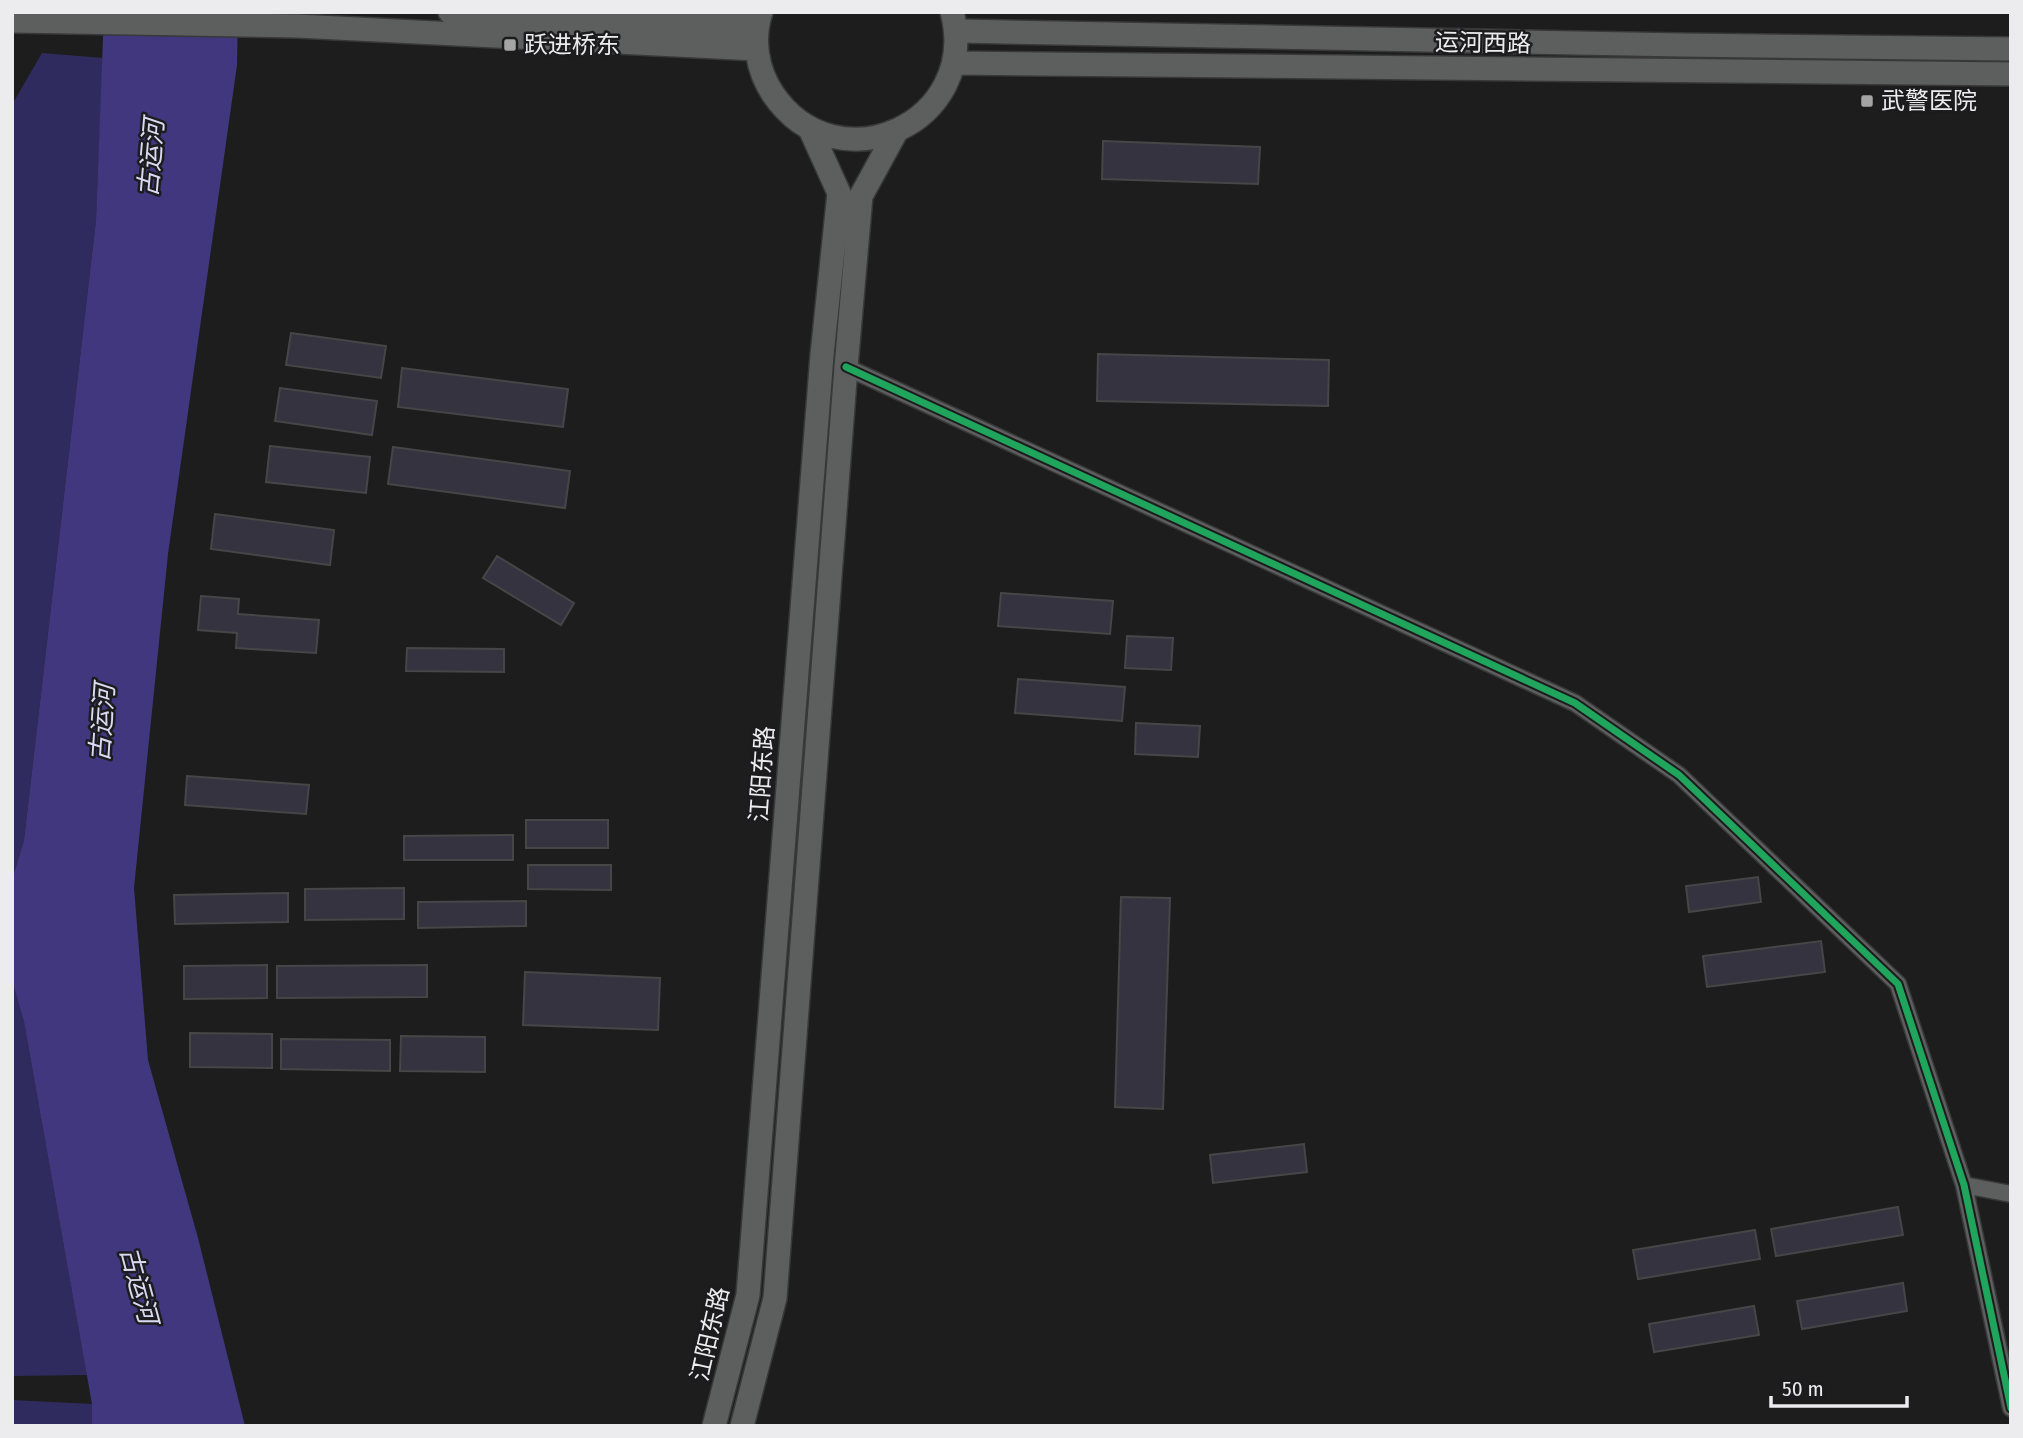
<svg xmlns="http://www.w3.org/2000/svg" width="2023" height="1438" font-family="'Fira Sans Condensed','Noto Sans SC',sans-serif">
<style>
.green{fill:#302b5e}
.water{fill:#40377f}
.building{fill:#353340;stroke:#464647;stroke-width:2}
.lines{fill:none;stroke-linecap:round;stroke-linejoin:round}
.street-casing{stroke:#383839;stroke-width:19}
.secondary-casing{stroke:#383839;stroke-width:26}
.street{stroke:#5d5e5e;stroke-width:16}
.secondary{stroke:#5d5e5e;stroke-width:23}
.cycleway-casing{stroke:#1c1c1e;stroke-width:11}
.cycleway{stroke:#20a55d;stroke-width:7}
.poi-dot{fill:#a4a4a5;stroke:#1c1c1e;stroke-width:2.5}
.labels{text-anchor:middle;stroke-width:5;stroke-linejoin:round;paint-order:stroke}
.street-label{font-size:24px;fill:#ececee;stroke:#1c1c1e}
.poi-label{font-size:24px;fill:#ececee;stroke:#1c1c1e;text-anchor:start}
.water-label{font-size:26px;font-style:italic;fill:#d9daf1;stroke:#1c1c1e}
</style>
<rect width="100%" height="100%" fill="#1d1d1d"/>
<path class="green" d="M 42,53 L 103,58 L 96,220 L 24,840 L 12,880 L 12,109 L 13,103 Z
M 12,980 L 24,1022 L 87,1375 L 12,1376 Z
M 12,1400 L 92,1404 L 92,1426 L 12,1426 Z"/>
<path class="water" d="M 104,12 L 238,12 L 237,65 L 168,554 L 134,888 L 148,1060 L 198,1238 L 245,1426 L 92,1426 L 92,1404 L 24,1022 L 12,980 L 12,880 L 24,840 L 96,220 Z"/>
<path class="building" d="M 1103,141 L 1260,147 L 1258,184 L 1102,179 Z
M 291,333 L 386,346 L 381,378 L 286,365 Z
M 1098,354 L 1329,360 L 1328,406 L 1097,401 Z
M 402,368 L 568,389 L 563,427 L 398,407 Z
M 280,388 L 377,401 L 372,435 L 275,421 Z
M 270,446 L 370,457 L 366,493 L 266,482 Z
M 393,447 L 570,471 L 565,508 L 388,484 Z
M 215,514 L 334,530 L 330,565 L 211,549 Z
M 497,556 L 574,603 L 561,625 L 483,578 Z
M 1001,593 L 1113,601 L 1110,634 L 998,626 Z
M 201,596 L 239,599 L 238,614 L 319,620 L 316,653 L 236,648 L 237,633 L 198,630 Z
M 1127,636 L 1173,638 L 1171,670 L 1125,668 Z
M 407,648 L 504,649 L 504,672 L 406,671 Z
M 1018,679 L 1125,687 L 1122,721 L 1015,713 Z
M 1136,723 L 1200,726 L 1198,757 L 1135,754 Z
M 187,776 L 309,785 L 306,814 L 185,805 Z
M 526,820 L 608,820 L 608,848 L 526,848 Z
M 513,835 L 513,860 L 404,860 L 404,836 Z
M 528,865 L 611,865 L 611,890 L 528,889 Z
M 1758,877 L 1761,902 L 1689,912 L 1686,886 Z
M 404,888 L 404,919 L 305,920 L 305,889 Z
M 288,893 L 288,922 L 175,924 L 174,895 Z
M 1121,897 L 1170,898 L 1163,1109 L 1115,1107 Z
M 526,901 L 526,926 L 418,928 L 418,902 Z
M 1821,941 L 1825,972 L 1707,987 L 1703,956 Z
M 267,965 L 267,998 L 184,999 L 184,966 Z
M 427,965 L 427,997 L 277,998 L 277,966 Z
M 525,972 L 660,978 L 658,1030 L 523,1025 Z
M 190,1033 L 272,1034 L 272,1068 L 190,1067 Z
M 401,1036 L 485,1037 L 485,1072 L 400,1071 Z
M 281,1039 L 390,1040 L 390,1071 L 281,1069 Z
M 1304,1144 L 1307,1172 L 1213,1183 L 1210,1155 Z
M 1898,1207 L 1903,1235 L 1776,1256 L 1771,1229 Z
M 1755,1230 L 1760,1259 L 1638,1279 L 1633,1250 Z
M 1903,1283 L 1907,1311 L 1802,1329 L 1797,1301 Z
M 1754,1306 L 1759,1335 L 1654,1352 L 1649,1324 Z"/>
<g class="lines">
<g class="street-casing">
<path id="street" d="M 846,367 L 1575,703 L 1679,775 L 1898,984 L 1964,1185 L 2011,1408
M 1964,1185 L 2011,1194"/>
</g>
<g class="secondary-casing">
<path id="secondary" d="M 450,12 L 757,26
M 761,12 C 752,40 757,70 773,94 C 837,188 981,123 952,12
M 12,21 L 297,26 L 756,49
M 957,31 L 1681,45 L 2011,49
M 955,63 L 2011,74
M 714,1426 L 748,1295 L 822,355 L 839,193 L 810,129
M 742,1426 L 775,1298 L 846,367 L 861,196 L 896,132"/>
</g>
<use href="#street" class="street"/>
<use href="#secondary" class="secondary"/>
<g class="cycleway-casing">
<path id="cycleway" d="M 846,367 L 1575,703 L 1679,775 L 1898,984 L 1964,1185 L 2011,1408"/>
</g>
<use href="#cycleway" class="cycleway"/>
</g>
<g class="poi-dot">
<rect x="503" y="38" width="14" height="14" rx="3.5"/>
<rect x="1860" y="94" width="14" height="14" rx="3.5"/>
</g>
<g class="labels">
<g class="street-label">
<text transform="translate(1483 43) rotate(1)" y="8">运河西路</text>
<text transform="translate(762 774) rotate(-86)" y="8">江阳东路</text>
<text transform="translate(710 1334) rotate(-77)" y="8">江阳东路</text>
</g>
<g class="poi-label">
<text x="524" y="53">跃进桥东</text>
<text x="1881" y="109">武警医院</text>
</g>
<g class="water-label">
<text transform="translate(151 158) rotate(-85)" y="9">古运河</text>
<text transform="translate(102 723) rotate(-86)" y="9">古运河</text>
<text transform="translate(139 1285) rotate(75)" y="9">古运河</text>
</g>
</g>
<rect width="2023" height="1438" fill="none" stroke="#ececee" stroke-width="28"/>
<path d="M1771 1396v10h136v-10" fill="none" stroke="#ececee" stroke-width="3.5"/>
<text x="1782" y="1396" font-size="21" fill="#ececee" stroke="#1c1c1e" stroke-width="5" paint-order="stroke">50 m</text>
</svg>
